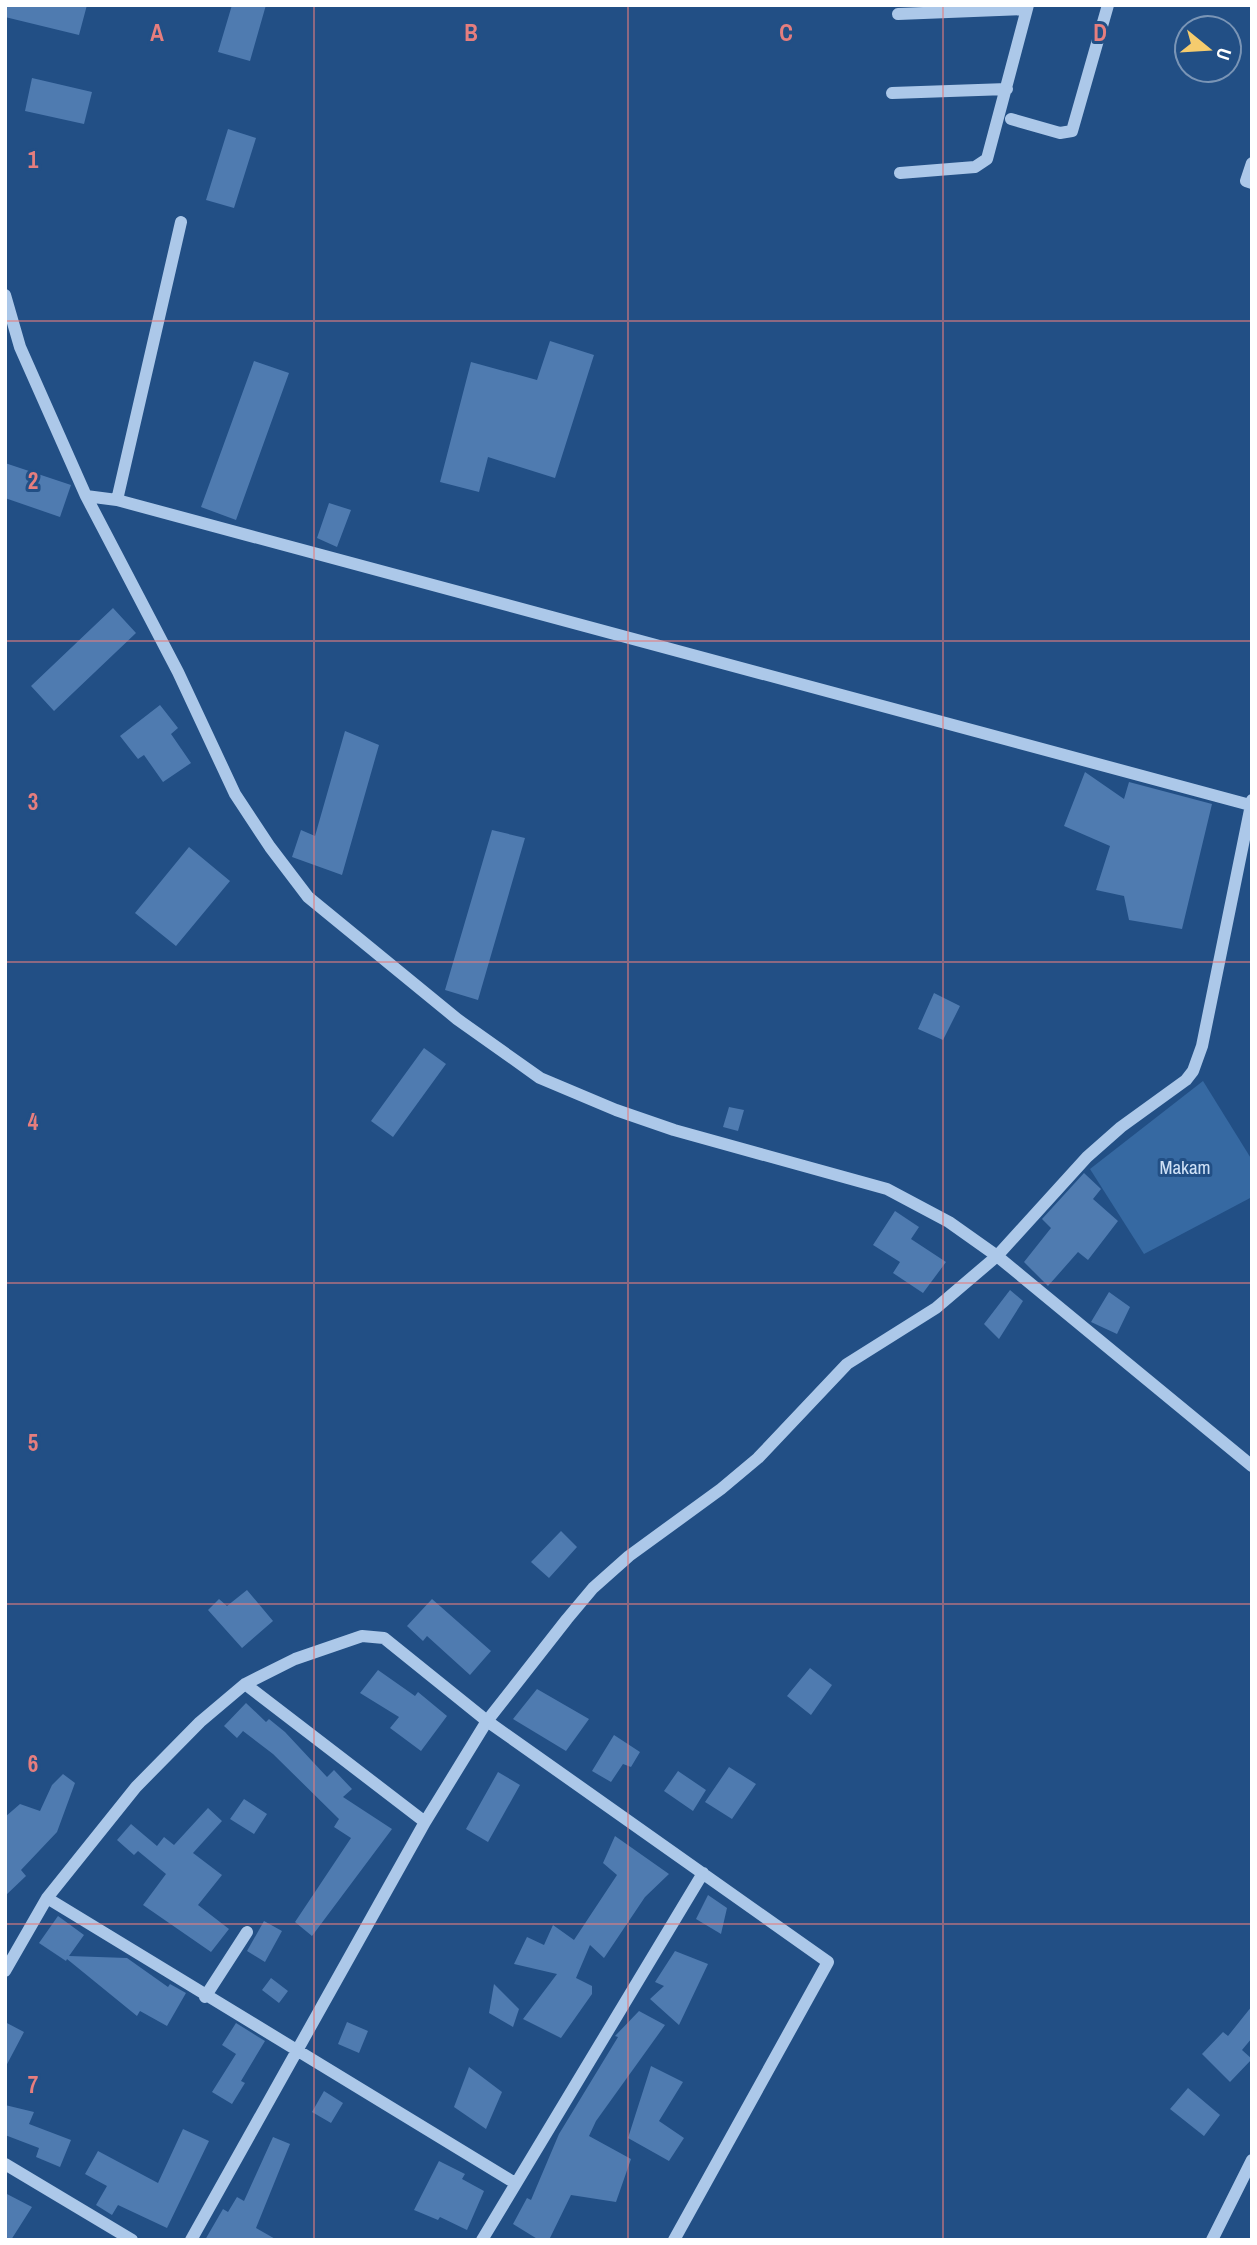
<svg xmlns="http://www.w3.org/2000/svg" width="1257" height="2245" font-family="'Archivo Narrow',sans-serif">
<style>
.green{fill:#3669a2}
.building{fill:#4f7bb0}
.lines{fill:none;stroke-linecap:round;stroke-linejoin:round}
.minor{stroke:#acc8e9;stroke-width:12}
.grid{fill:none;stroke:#e67e7e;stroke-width:2;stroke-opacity:0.55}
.labels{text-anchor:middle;stroke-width:6;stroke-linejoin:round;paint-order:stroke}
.park-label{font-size:19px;fill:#d0e2f7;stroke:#224f85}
.grid-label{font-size:23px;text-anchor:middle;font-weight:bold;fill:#e67e7e;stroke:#224f85;stroke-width:6;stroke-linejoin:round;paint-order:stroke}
</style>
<rect width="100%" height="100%" fill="#224f85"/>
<path class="green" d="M 1203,1081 L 1252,1160 L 1252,1197 L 1144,1254 L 1090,1169 Z"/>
<path class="building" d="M 5,5 L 87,5 L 79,35 L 5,17 Z
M 232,5 L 266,5 L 250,61 L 218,52 Z
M 32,78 L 92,92 L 84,124 L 25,111 Z
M 228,129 L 256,138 L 234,208 L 206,200 Z
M 550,341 L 594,355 L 555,478 L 488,457 L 479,492 L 440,482 L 471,362 L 537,380 Z
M 254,361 L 289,373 L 236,520 L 201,507 Z
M 5,463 L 71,485 L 60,517 L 5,498 Z
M 329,503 L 351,510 L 337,547 L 317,538 Z
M 113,608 L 136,633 L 54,711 L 31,686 Z
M 160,705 L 178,728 L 171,734 L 191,763 L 163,782 L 144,755 L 138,759 L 120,736 Z
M 345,731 L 379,745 L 342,875 L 292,857 L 301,830 L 315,836 Z
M 1085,772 L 1124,799 L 1129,782 L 1212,804 L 1182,929 L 1129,920 L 1124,896 L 1096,890 L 1110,846 L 1064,826 Z
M 492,830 L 525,838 L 478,1000 L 445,990 Z
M 189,847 L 230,881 L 176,946 L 135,913 Z
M 934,993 L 960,1006 L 943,1040 L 918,1029 Z
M 424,1048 L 446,1064 L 393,1137 L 371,1121 Z
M 729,1107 L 744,1110 L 738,1131 L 723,1127 Z
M 1084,1173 L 1101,1189 L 1093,1199 L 1118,1221 L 1088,1260 L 1078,1252 L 1048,1286 L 1024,1262 L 1051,1228 L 1042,1219 Z
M 895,1211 L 919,1227 L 911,1239 L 946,1262 L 923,1293 L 893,1273 L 900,1262 L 873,1245 Z
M 1010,1290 L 1023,1301 L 999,1339 L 984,1324 Z
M 1109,1292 L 1130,1307 L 1117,1334 L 1091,1322 Z
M 561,1531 L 577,1547 L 549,1578 L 531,1562 Z
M 247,1590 L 273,1621 L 242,1648 L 208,1610 L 219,1599 L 227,1606 Z
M 432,1599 L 491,1651 L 470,1675 L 427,1636 L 423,1641 L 407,1626 Z
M 810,1668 L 832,1685 L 811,1715 L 787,1696 Z
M 378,1670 L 415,1696 L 418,1692 L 447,1716 L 421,1751 L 390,1728 L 399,1717 L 360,1693 Z
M 537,1689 L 589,1719 L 566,1751 L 513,1719 Z
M 246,1703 L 266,1722 L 269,1719 L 285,1732 L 327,1777 L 334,1770 L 352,1789 L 343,1797 L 392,1829 L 312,1936 L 295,1922 L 351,1838 L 334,1827 L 339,1819 L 273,1754 L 243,1731 L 237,1738 L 224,1726 Z
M 614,1735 L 640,1752 L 631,1767 L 623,1764 L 611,1782 L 592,1771 Z
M 729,1767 L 756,1784 L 732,1819 L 705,1802 Z
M 678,1771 L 706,1790 L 693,1811 L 664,1791 Z
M 498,1772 L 520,1785 L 488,1842 L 466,1829 Z
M 63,1774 L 75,1783 L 57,1832 L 21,1870 L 26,1876 L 5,1896 L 5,1817 L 20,1804 L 40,1811 L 52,1785 Z
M 244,1799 L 267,1814 L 254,1834 L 230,1819 Z
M 208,1808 L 222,1821 L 193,1853 L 222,1875 L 198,1905 L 229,1929 L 211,1952 L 143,1905 L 166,1874 L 138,1851 L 134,1855 L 117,1840 L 131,1824 L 157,1846 L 164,1837 L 174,1845 Z
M 615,1836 L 669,1874 L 645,1897 L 604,1958 L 590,1945 L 576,1978 L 592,1986 L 592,1994 L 561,2038 L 523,2019 L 557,1974 L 514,1964 L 527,1937 L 544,1945 L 553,1925 L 574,1940 L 617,1875 L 603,1863 Z
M 708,1895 L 727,1908 L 721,1934 L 696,1919 Z
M 58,1916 L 84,1935 L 69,1956 L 127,1958 L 168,1987 L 170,1984 L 186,1993 L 167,2026 L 140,2011 L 137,2016 L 67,1959 L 66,1961 L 39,1943 Z
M 264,1921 L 282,1931 L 265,1962 L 247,1951 Z
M 675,1951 L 708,1964 L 679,2025 L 650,1999 L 664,1986 L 655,1982 Z
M 271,1978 L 288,1991 L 279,2003 L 262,1990 Z
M 494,1984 L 519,2009 L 513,2027 L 489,2013 Z
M 1252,2006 L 1252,2038 L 1242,2050 L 1252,2059 L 1230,2082 L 1202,2054 L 1223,2032 L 1228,2036 Z
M 639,2011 L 665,2025 L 596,2121 L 589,2136 L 631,2159 L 616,2202 L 571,2195 L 549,2240 L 539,2240 L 513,2224 L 527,2198 L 531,2200 L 559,2134 L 618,2037 L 615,2036 Z
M 5,2022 L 24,2032 L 5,2068 Z
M 347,2022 L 368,2031 L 359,2053 L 338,2044 Z
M 236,2023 L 265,2041 L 241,2081 L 245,2083 L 232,2104 L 212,2092 L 236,2054 L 222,2045 Z
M 651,2066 L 683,2082 L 659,2121 L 684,2138 L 669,2161 L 628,2138 Z
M 469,2067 L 502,2092 L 486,2129 L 454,2107 Z
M 1188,2088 L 1220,2115 L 1204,2136 L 1170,2109 Z
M 324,2091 L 343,2103 L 331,2123 L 312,2112 Z
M 5,2105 L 34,2112 L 29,2124 L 71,2140 L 60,2167 L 36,2157 L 39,2148 L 5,2135 Z
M 183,2129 L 209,2141 L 167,2228 L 118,2205 L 112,2215 L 96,2205 L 107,2186 L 85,2174 L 98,2151 L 158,2183 Z
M 273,2137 L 290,2144 L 256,2228 L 277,2240 L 205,2240 L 223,2209 L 228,2212 L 237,2197 L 244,2201 Z
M 439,2161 L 465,2174 L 462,2179 L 484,2191 L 467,2230 L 440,2217 L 438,2220 L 414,2210 Z
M 5,2193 L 32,2207 L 11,2240 L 5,2240 Z"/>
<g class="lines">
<path class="minor" d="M 898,14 L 1027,9
M 892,93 L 1007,89
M 1011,119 L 1060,133 L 1072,131 L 1108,5
M 1252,163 L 1246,181 L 1252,183
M 900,173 L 975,167 L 987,159 L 1028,5
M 5,295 L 20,347 L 86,496 L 178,672 L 235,794 L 270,847 L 308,897 L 457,1019 L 540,1078 L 616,1110 L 674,1130 L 887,1189 L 949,1222 L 997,1256 L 1252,1466
M 86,496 L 117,500 L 1250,805
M 117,500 L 181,222
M 245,1684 L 425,1822
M 47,1898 L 515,2183
M 5,1971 L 47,1898 L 136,1787 L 200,1722 L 245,1684 L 295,1659 L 362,1636 L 384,1638 L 487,1721 L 828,1962 L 674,2240
M 205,1997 L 247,1932
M 5,2164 L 132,2240
M 191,2240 L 425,1822 L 487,1721 L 567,1619 L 593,1588 L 629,1556 L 721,1489 L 758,1458 L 847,1364 L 936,1308 L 997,1256 L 1087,1157 L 1121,1127 L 1186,1080 L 1193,1071 L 1202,1046 L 1252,800
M 482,2240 L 703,1873
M 1212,2240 L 1252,2160"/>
</g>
<path class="grid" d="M 314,5 L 314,2240M 628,5 L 628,2240M 943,5 L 943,2240M 5,321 L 1252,321M 5,641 L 1252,641M 5,962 L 1252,962M 5,1283 L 1252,1283M 5,1604 L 1252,1604M 5,1924 L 1252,1924"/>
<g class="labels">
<g class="park-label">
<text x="1185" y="1174">Makam</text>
</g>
</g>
<g class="grid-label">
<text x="157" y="41">A</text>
<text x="471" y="41">B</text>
<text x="786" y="41">C</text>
<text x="1100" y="41">D</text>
<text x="33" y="168">1</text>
<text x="33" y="489">2</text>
<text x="33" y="810">3</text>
<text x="33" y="1130">4</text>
<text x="33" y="1451">5</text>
<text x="33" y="1772">6</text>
<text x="33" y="2093">7</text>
</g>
<rect width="1257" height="2245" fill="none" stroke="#ffffff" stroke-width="14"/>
<g transform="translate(1208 49) rotate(108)"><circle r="33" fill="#224f85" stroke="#7a95b6" stroke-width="2"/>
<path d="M0-5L12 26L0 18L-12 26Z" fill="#f5cc6e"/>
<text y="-10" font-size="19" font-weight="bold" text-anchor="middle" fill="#ffffff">U</text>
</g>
</svg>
